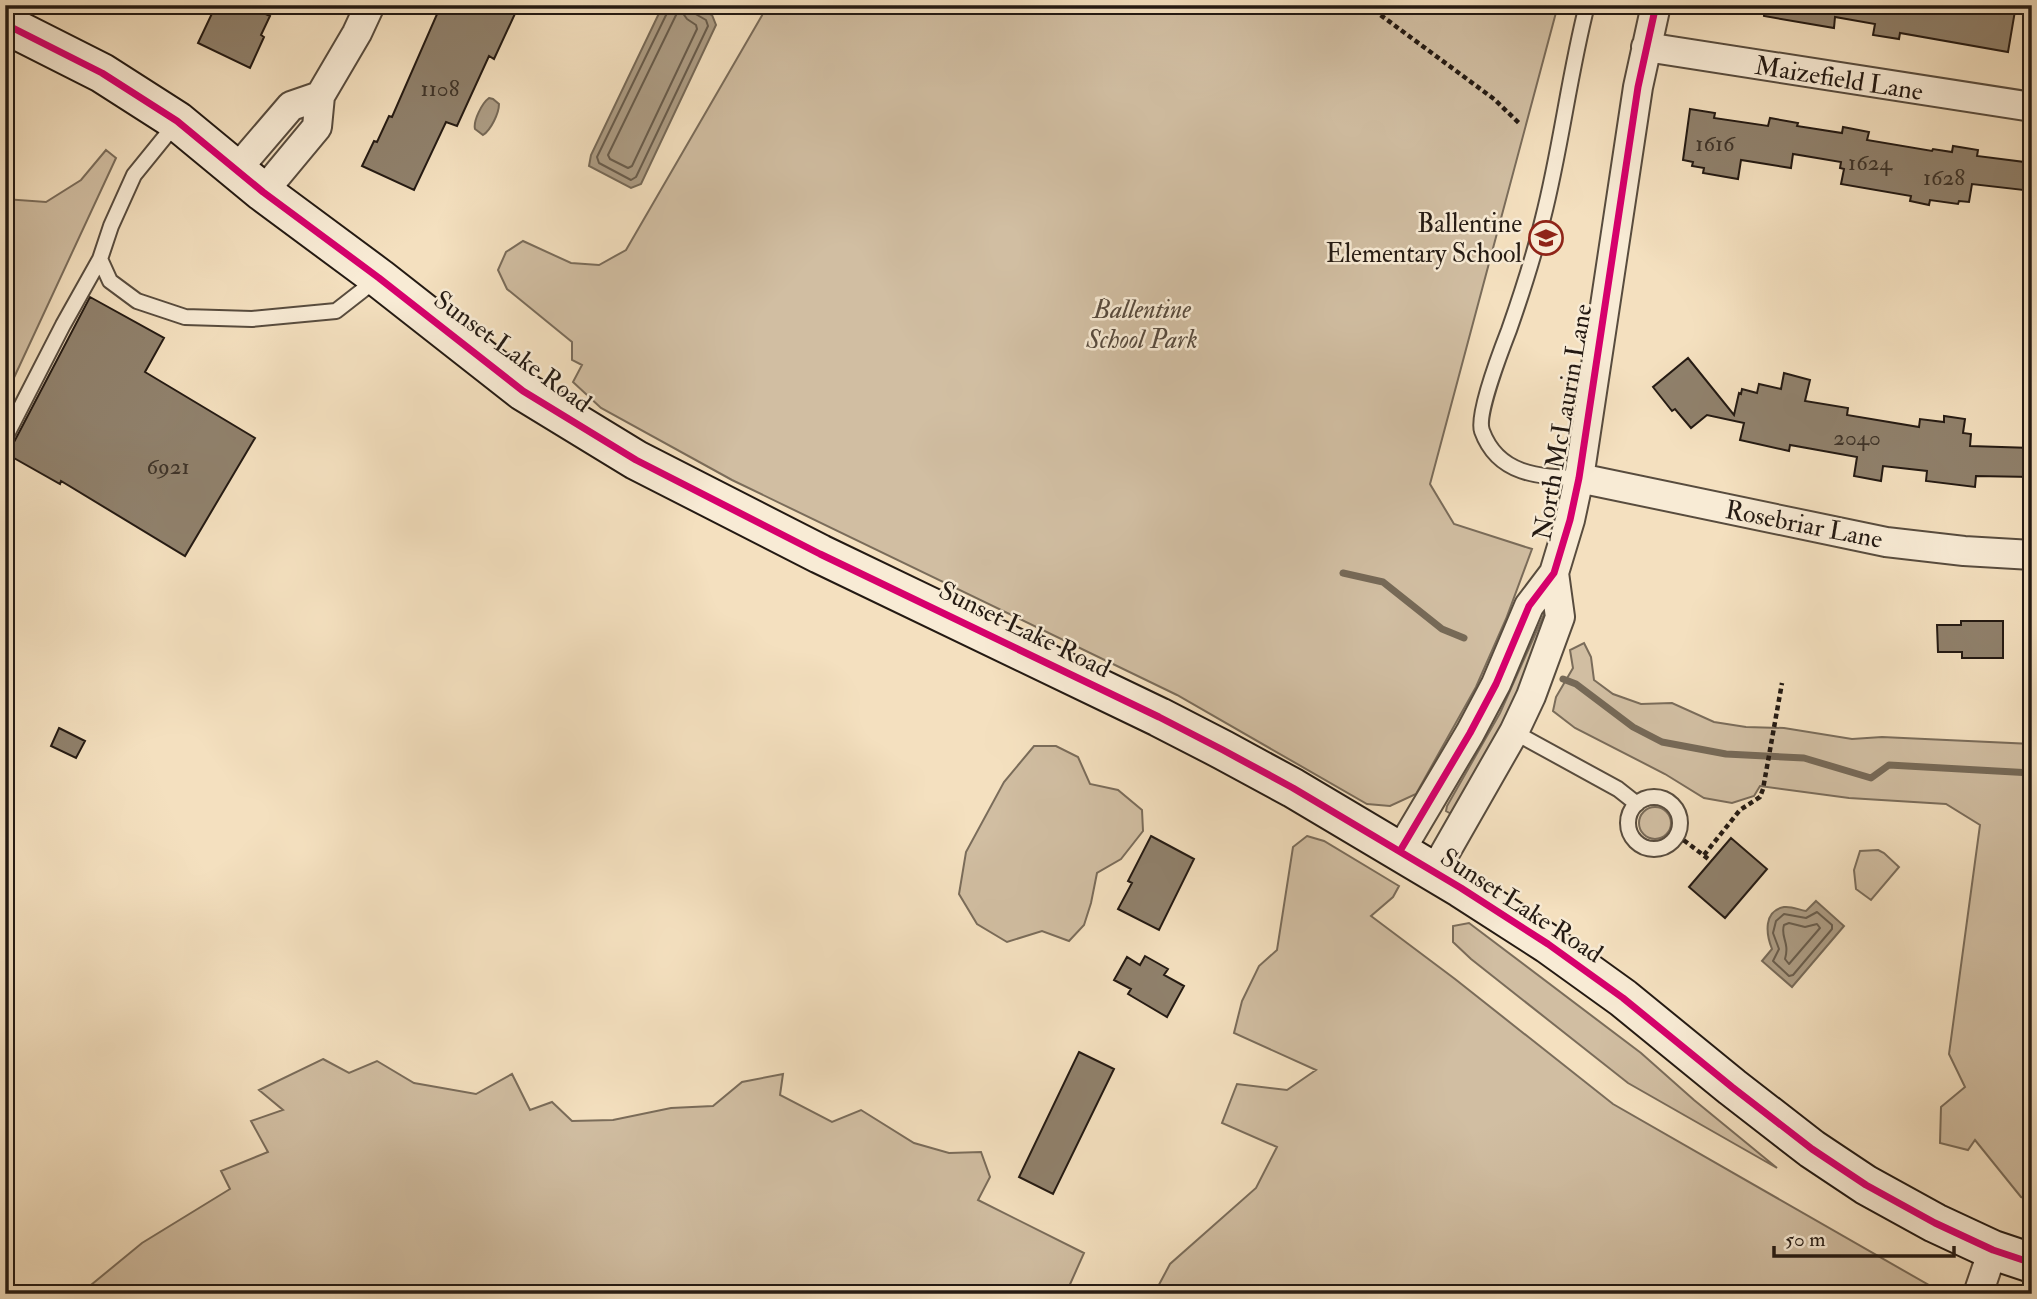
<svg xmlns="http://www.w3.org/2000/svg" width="2037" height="1299" font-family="'IM FELL Double Pica',serif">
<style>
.green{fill:#d1bea2;stroke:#7a6c5a;stroke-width:2}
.water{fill:#ad9d85;stroke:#766957;stroke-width:2}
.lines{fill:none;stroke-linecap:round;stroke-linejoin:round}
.shore{stroke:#685c4c;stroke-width:2}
.stream{stroke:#766957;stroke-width:7}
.building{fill:#90816c;stroke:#241a13;stroke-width:2}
.service-casing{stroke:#584c3e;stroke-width:18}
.minor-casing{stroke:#584c3e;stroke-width:32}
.secondary-casing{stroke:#241a13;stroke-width:42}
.path{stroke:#241a13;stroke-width:4.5;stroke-dasharray:5 3.5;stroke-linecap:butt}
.service{stroke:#f8ebd5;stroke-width:14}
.minor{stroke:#f8ebd5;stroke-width:28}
.secondary{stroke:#f8ebd5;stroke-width:38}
.cycleway-casing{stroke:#f8ebd5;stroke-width:11}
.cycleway{stroke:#d6006c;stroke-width:7}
.labels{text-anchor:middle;stroke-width:5;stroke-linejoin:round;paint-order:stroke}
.number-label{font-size:23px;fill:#3f3429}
.street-label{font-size:26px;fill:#241a13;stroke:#f8ebd5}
.poi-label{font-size:26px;fill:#241a13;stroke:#f8ebd5;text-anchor:end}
.park-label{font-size:26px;font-style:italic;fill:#584b3e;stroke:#f8ebd5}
</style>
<rect width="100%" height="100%" fill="#f4e0bf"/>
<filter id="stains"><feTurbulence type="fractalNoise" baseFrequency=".00286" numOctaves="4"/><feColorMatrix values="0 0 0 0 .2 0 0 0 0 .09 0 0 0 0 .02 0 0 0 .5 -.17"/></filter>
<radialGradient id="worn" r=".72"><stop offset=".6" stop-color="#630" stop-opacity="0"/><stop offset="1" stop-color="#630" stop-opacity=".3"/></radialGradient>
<path class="green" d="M 768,5 L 1558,5 L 1430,484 L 1454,524 L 1532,549 L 1506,619 L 1476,687 L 1416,794 L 1390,806 L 1367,804 L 1177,695 L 732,480 L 601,408 L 573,382 L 582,365 L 572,360 L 572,342 L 507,289 L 498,270 L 506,252 L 523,241 L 571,263 L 599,265 L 626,250 Z
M 106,150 L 116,158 L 5,397 L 5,199 L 46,202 L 81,180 Z
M 1546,610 L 1549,611 L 1507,720 L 1453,815 L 1446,811 L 1447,806 L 1500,713 Z
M 1584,643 L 1591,657 L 1594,680 L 1613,694 L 1641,704 L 1672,703 L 1714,722 L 1746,727 L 1784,728 L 1852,739 L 1882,737 L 2032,744 L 2032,1200 L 2021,1197 L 1975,1140 L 1968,1150 L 1940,1143 L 1941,1107 L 1965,1087 L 1949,1054 L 1980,825 L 1946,804 L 1849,798 L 1760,786 L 1754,796 L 1732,803 L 1704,798 L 1665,774 L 1575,728 L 1553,711 L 1556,697 L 1573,668 L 1570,650 Z
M 1034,746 L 1056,746 L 1078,757 L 1090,784 L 1118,790 L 1142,810 L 1143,831 L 1121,859 L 1097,873 L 1091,903 L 1084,925 L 1069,941 L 1042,931 L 1007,942 L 977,924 L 959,894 L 966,852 L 1004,782 Z
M1639 823a16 16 0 1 1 32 0a16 16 0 1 1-32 0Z
M 1307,836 L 1324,841 L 1399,886 L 1393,897 L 1371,916 L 1455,979 L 1613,1104 L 1934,1288 L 1932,1294 L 1154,1294 L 1170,1264 L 1256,1188 L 1277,1147 L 1222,1123 L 1237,1084 L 1287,1090 L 1316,1070 L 1234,1033 L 1242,1001 L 1259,966 L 1277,950 L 1293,847 Z
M 1878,850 L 1884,853 L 1899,867 L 1871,900 L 1856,889 L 1854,870 L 1860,851 Z
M 1469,923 L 1641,1053 L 1694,1100 L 1777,1168 L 1628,1083 L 1471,959 L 1453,942 L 1453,926 Z
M 323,1059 L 349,1073 L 377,1061 L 414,1083 L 476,1094 L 512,1074 L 530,1110 L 552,1102 L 572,1121 L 613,1120 L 671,1108 L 713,1106 L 742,1082 L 783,1074 L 780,1095 L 832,1122 L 861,1110 L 914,1143 L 949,1153 L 981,1152 L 990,1177 L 978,1200 L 1084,1253 L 1067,1291 L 1071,1294 L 80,1294 L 142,1243 L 230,1189 L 221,1171 L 268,1152 L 251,1121 L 283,1110 L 259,1090 Z"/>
<path class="water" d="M 663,5 L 691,5 L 712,15 L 716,25 L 641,184 L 631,188 L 589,166 L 591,155 Z
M 489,98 L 493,99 L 499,104 C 499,113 491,130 483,135 L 475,129 C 473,121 482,103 489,98 Z
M 1816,901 L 1844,926 L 1792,987 L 1762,961 L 1772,949 C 1766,934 1763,911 1784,907 C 1792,906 1799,910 1806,911 Z"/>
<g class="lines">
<path class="shore" d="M 668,5 L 668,11 L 597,157 L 599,163 L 631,180 L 636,177 L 708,26 L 706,20 L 692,12 L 691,5
M 678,11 L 682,12 L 687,19 L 696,25 L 697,29 L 632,166 L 628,168 L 610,159 L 608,155 Z
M 1817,912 L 1832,925 L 1832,929 L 1793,975 L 1789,976 L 1773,961 L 1779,949 L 1773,933 L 1776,921 L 1784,914 L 1806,918 Z
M 1789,923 L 1805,927 L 1817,924 L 1820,928 L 1789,964 L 1785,959 C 1790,942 1780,937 1784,925 Z"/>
<path class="stream" d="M 1343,573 L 1383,582 L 1442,629 L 1464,638
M 1563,679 L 1576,684 L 1633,727 L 1662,742 L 1726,754 L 1804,758 L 1871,778 L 1889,765 L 2032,773"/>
</g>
<path class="building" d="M 216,5 L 246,5 L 270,16 L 261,35 L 264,37 L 250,68 L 198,43 Z
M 441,5 L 519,5 L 494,59 L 489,56 L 457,126 L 446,122 L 414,190 L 362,166 L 374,141 L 377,142 L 389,116 L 392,117 Z
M 1765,5 L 2016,5 L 2008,52 L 1900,33 L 1899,39 L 1873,35 L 1875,24 L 1835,17 L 1834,28 L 1764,16 Z
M 1690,109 L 1715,113 L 1714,118 L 1768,126 L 1770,118 L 1798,123 L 1797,126 L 1842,133 L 1843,127 L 1869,132 L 1867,140 L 1932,151 L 1933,149 L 1952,152 L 1953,146 L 1978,150 L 1977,156 L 2032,163 L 2032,191 L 1972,184 L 1969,202 L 1959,201 L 1958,204 L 1930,200 L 1929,205 L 1910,201 L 1911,196 L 1841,184 L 1844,169 L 1840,168 L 1841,162 L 1793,154 L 1791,168 L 1741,160 L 1738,179 L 1703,173 L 1704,168 L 1692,166 L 1693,162 L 1683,160 Z
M 90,297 L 164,338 L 145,372 L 255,438 L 185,556 L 61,481 L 60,484 L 5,453 L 5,448 L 14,442 Z
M 1688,358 L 1734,415 L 1739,393 L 1741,394 L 1742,389 L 1757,393 L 1759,384 L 1781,389 L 1784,373 L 1810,380 L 1805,401 L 1848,408 L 1847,415 L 1919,427 L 1920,419 L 1944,422 L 1944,416 L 1965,419 L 1963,433 L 1971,434 L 1970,446 L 2032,448 L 2032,477 L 1976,476 L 1975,487 L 1926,481 L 1927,471 L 1883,466 L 1881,481 L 1854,476 L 1857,457 L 1790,445 L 1789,451 L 1740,440 L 1744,423 L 1707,415 L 1691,428 L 1675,409 L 1672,411 L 1653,387 Z
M 1961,621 L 2003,621 L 2003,658 L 1962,658 L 1962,652 L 1938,652 L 1937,625 L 1961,625 Z
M 59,728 L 85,741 L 76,758 L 51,746 Z
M 1151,836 L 1194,859 L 1159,930 L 1118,909 L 1132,883 L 1128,881 Z
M 1731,838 L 1767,869 L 1725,918 L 1689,887 Z
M 1145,956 L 1168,969 L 1164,975 L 1184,986 L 1167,1017 L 1128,994 L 1131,989 L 1114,980 L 1127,957 L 1140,965 Z
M 1079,1052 L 1114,1069 L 1053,1194 L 1019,1177 Z"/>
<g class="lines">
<g class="service-casing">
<path id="service" d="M 177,122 L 134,175 L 111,226 L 100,259 L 110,281 L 137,301 L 185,317 L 252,319 L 336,311 L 377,279
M 5,438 L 63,325 L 100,259
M 1579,478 C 1539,477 1498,475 1482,431 C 1476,415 1502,348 1509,330 C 1522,293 1534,256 1543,218 C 1561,148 1569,75 1587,5
M 1514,732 L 1618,789 L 1637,804
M1628 823a26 26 0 1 1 52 0a26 26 0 1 1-52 0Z"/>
</g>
<g class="minor-casing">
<path id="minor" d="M 1646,47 L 2032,107
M 237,169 L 291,106 L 320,96
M 263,192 L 317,127 L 320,96 L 357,33 L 370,5
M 1579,478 L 1886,542 L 1964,551 L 2032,555
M 1400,851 L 1470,733 L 1496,684 L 1529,606 L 1554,573 L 1570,520 L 1579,478 L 1638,87 L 1656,5
M 1434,872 L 1514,732 L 1531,696 L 1560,617 L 1554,573
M 1978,1294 L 1993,1250"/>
</g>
<g class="secondary-casing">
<path id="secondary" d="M 5,24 L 102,73 L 177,121 L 263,192 L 379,278 L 523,391 L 636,460 L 820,554 L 1159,717 L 1223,750 L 1293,788 L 1461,888 L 1548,944 L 1623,998 L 1732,1087 L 1812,1149 L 1866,1185 L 1935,1223 L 1993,1250 L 2032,1263"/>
</g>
<path class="path" d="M 1367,5 L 1494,99 L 1519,123
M 1677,835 L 1711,861
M 1704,855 L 1740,810 L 1760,797 L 1763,789 L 1782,683"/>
<use href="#service" class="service"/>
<use href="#minor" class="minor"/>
<use href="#secondary" class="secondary"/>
<g class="cycleway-casing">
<path id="cycleway" d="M 5,24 L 102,73 L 177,121 L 263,192 L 379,278 L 523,391 L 636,460 L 820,554 L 1159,717 L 1223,750 L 1293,788 L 1461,888 L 1548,944 L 1623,998 L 1732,1087 L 1812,1149 L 1866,1185 L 1935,1223 L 1993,1250 L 2032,1263
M 1400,851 L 1470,733 L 1496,684 L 1529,606 L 1554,573 L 1570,520 L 1579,478 L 1638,87 L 1656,5"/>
</g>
<use href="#cycleway" class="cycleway"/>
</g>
<defs>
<g id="school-ring" transform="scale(1.75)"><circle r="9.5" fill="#f8ebd5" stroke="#8f2418" stroke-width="1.5"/><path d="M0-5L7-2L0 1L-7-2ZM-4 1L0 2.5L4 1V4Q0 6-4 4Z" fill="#8f2418"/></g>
</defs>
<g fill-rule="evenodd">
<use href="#school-ring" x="1546" y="238"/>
</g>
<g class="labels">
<g class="number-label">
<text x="440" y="96">1108</text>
<text x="1715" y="151">1616</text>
<text x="1870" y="170">1624</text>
<text x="1944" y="185">1628</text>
<text x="1857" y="445">2040</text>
<text x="168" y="474">6921</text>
</g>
<g class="street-label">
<text transform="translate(1839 78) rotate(9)" y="9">Maizefield Lane</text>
<text transform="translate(513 351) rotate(36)" y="9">Sunset Lake Road</text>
<text transform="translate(1562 422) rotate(-80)" y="9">North McLaurin Lane</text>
<text transform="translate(1804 524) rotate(11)" y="9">Rosebriar Lane</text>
<text transform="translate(1025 629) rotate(26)" y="9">Sunset Lake Road</text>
<text transform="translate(1522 905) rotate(33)" y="9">Sunset Lake Road</text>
</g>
<g class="poi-label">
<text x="1522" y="232">Ballentine<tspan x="1522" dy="30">Elementary School</tspan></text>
</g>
<g class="park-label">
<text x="1142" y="318">Ballentine<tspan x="1142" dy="30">School Park</tspan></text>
</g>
</g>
<rect width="2037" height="1299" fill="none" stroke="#f4e0bf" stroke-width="28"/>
<rect x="7" y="7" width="2023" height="1285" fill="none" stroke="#241a13" stroke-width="3.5"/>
<rect x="14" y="14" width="2009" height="1271" fill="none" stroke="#241a13" stroke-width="2"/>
<path d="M1774 1246v10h180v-10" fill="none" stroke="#241a13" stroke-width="3.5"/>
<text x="1785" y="1246" font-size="21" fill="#241a13" stroke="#f8ebd5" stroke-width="5" paint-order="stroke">50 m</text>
<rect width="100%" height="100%" filter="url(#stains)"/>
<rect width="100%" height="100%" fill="url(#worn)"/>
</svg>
